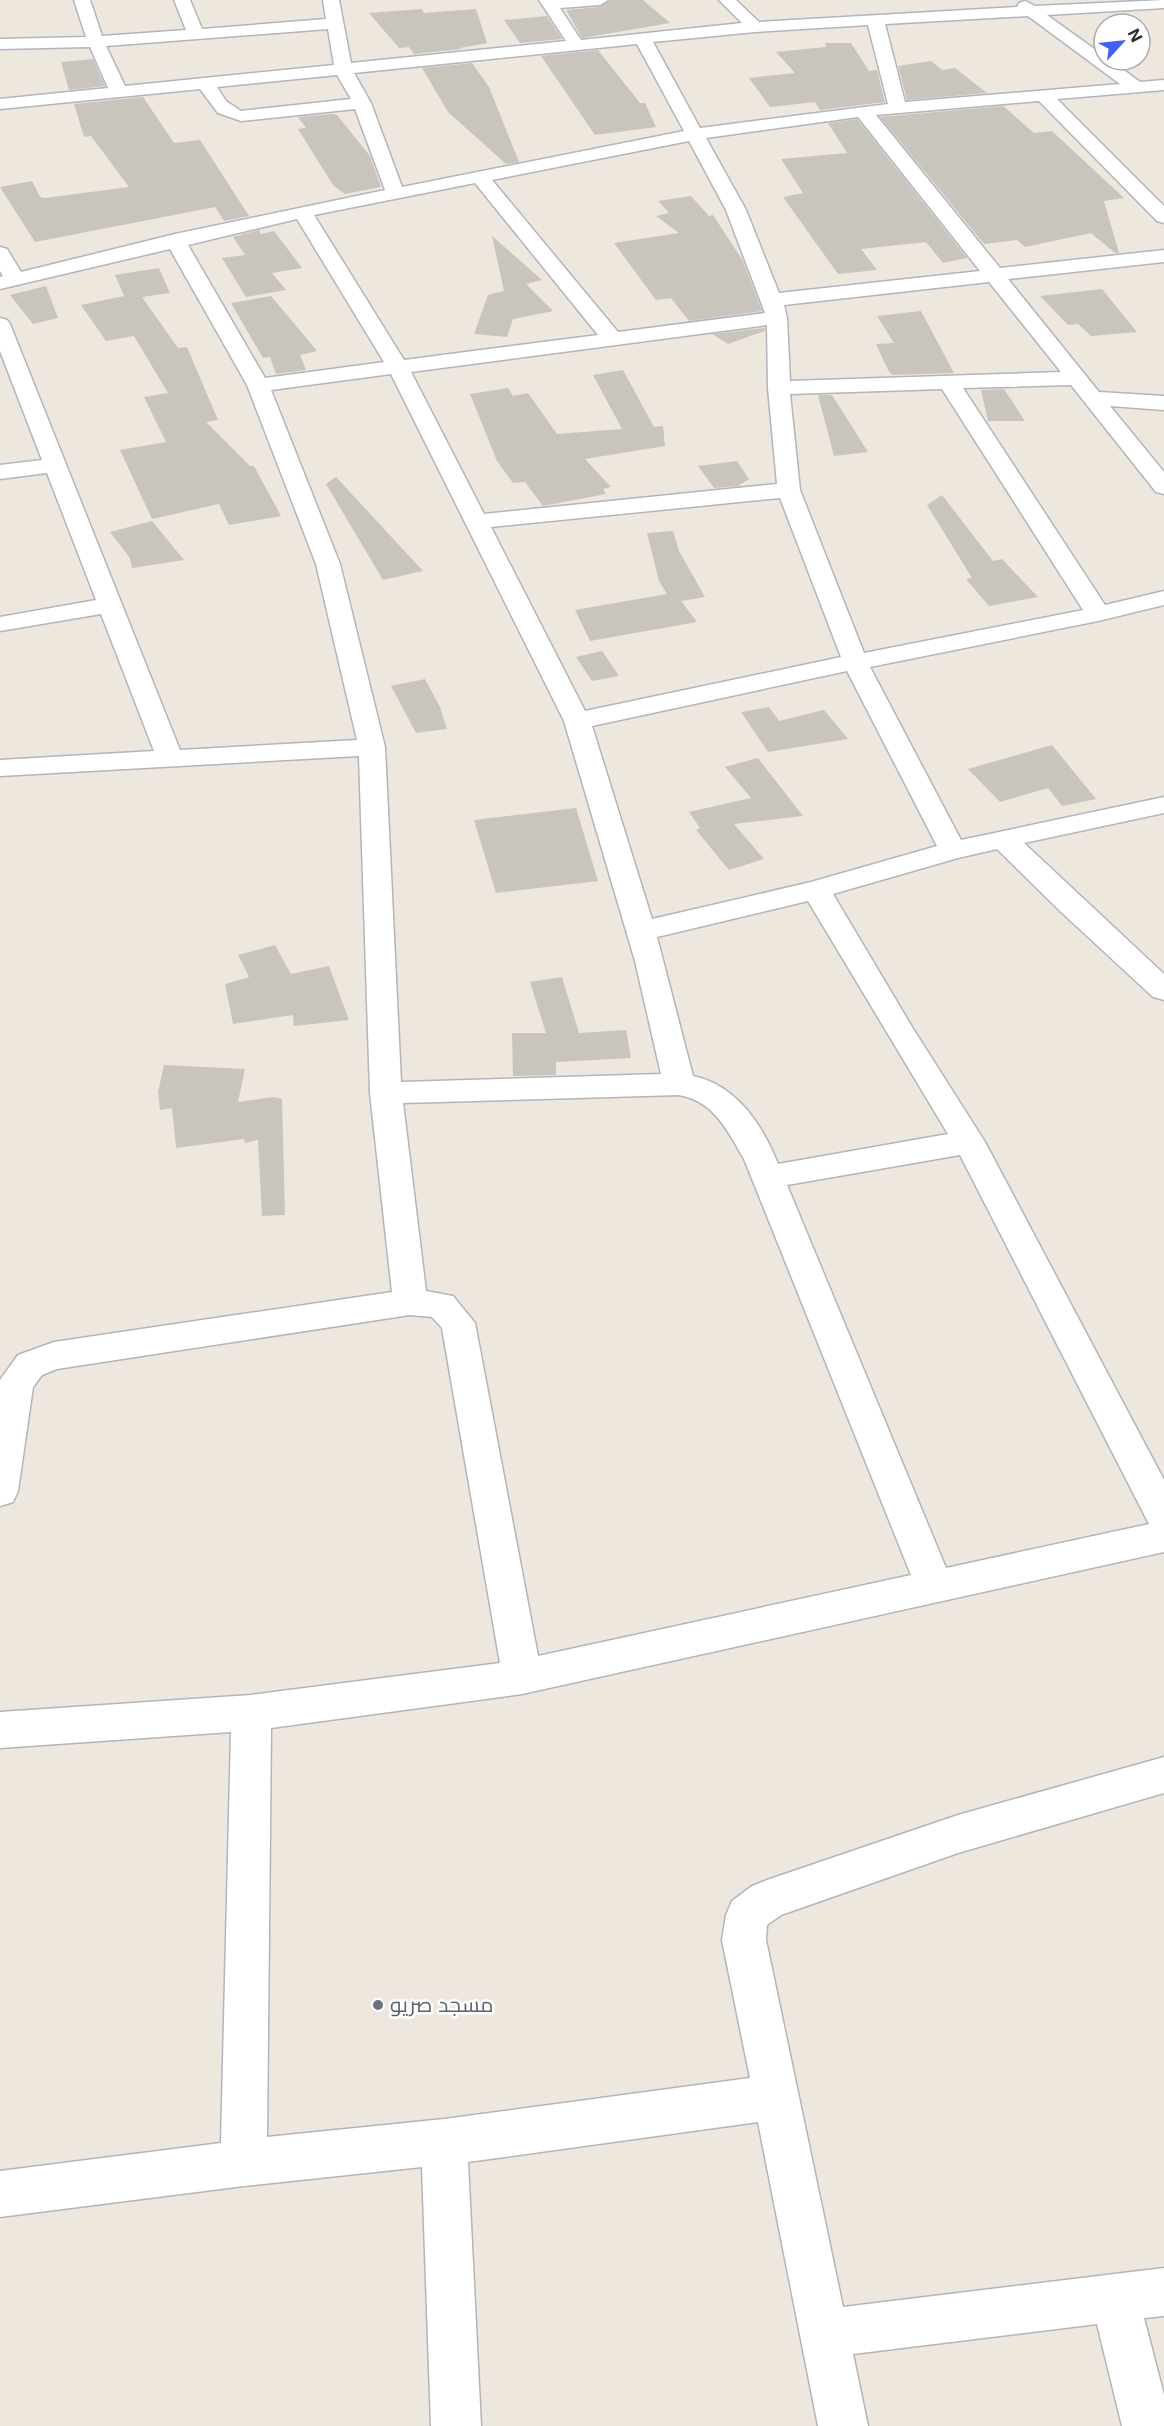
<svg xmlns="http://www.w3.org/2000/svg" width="1164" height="2426" font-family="Inter,Cairo,sans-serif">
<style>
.building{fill:#c9c5bc}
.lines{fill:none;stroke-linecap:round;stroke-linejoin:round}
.minor-casing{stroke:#b2b4bf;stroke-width:3}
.minor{fill:#fff;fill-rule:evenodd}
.worship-dot{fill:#6b7280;stroke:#fff;stroke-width:2}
.labels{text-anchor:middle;stroke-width:5;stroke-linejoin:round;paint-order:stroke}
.near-worship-label{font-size:21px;fill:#5b616d;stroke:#fff;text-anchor:start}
</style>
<rect width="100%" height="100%" fill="#ede7de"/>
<path class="building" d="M 610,0 L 643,0 L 670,23 L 582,38 L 566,10 L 600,7 Z
M 422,9 L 424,13 L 476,9 L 487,43 L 460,48 L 462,49 L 414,54 L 409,47 L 399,48 L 369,13 Z
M 547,16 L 562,39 L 520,43 L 504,20 Z
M 825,43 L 851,43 L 869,71 L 877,70 L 885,102 L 820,110 L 815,102 L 770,107 L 749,78 L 795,73 L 776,52 L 826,47 Z
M 598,50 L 640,103 L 645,103 L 656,127 L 595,135 L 541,56 Z
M 93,59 L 105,86 L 69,90 L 61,62 Z
M 931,61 L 942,70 L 955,68 L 987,93 L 907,100 L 898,66 Z
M 472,63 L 489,87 L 519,162 L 506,164 L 448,112 L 422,68 Z
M 143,97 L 174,143 L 200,140 L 249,216 L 224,221 L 215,207 L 35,242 L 0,187 L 32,181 L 40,197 L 45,198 L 129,187 L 91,136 L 84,137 L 74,104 Z
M 1003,106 L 1034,133 L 1052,131 L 1124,198 L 1104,201 L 1119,253 L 1115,253 L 1091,233 L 1025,247 L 1017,240 L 984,244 L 880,117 Z
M 332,114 L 337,115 L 370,156 L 381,187 L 345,194 L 333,185 L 298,129 L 306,128 L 298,117 Z
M 857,119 L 967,258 L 943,263 L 926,242 L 861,249 L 877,270 L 838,274 L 783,197 L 803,193 L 781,159 L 847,153 L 828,123 Z
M 691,196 L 709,216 L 713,215 L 743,261 L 762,311 L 689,321 L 671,298 L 656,300 L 614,243 L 679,233 L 656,216 L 669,213 L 658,201 Z
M 259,230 L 261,234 L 274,231 L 302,268 L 272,273 L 286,290 L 246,297 L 222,258 L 245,255 L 233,237 Z
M 492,236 L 542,280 L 526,284 L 553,311 L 513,319 L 507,337 L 474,334 L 488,295 L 504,291 Z
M 159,268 L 170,293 L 142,297 L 178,348 L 187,347 L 218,420 L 206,422 L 250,466 L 254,466 L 281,516 L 229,525 L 219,504 L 152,519 L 120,450 L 166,442 L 144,397 L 168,393 L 134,336 L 106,341 L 81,305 L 124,296 L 115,275 Z
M 46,286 L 58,318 L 33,324 L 10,295 Z
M 1102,289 L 1137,332 L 1091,336 L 1078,324 L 1068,325 L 1040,296 Z
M 271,296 L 317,351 L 300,355 L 306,370 L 276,374 L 270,357 L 263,358 L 231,303 Z
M 921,311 L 954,373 L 892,375 L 888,370 L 876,344 L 894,343 L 877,316 Z
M 765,328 L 765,331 L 728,344 L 712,334 Z
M 623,370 L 654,427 L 663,426 L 665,446 L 585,459 L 611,487 L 603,489 L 606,494 L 543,506 L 525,482 L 513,483 L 497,461 L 470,394 L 508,388 L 513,396 L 528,393 L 557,434 L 622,429 L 593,375 Z
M 1004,389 L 1025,421 L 988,421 L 981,390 Z
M 818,395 L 832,395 L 868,452 L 834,456 Z
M 737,461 L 749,479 L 738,486 L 714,488 L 698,466 Z
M 336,477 L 423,571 L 383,580 L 326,484 Z
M 942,495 L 993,561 L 1002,559 L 1038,597 L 989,606 L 966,579 L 972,578 L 927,505 Z
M 152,521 L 184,560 L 132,568 L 130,558 L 110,532 Z
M 673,531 L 679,551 L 705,597 L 681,601 L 697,622 L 590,641 L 575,610 L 667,594 L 659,581 L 647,533 Z
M 602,651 L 619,676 L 592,681 L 576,657 Z
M 425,679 L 440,707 L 447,729 L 416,733 L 391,686 Z
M 769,707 L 779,721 L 824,710 L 848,739 L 768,752 L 741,712 Z
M 1052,745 L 1096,799 L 1062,806 L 1048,788 L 1000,802 L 968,769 Z
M 758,758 L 803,816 L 734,824 L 764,859 L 729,870 L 696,830 L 700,828 L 689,812 L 751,798 L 725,767 Z
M 576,808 L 598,881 L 496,893 L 474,820 Z
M 275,945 L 291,974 L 329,966 L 349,1020 L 294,1026 L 293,1015 L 233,1024 L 225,984 L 249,977 L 238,955 Z
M 562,977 L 579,1033 L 626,1030 L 631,1058 L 556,1062 L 556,1075 L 513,1076 L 512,1033 L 546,1033 L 530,982 Z
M 164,1065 L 245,1069 L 238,1102 L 274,1097 L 282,1099 L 285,1215 L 262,1216 L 258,1140 L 245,1143 L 244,1139 L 176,1148 L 172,1108 L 160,1110 L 158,1092 Z"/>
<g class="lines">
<g class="minor-casing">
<path id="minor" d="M 74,0 L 90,0 L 102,36 L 186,30 L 174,0 L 190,0 L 202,29 L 326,19 L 323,0 L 339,0 L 351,63 L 566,41 L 539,0 L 608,0 L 600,5 L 560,8 L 581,40 L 742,23 L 719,0 L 736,0 L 759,22 L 1017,7 L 1019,3 L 1025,1 L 1035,6 L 1164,0 L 1164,8 L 1047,15 L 1104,56 L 1104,60 L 1110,60 L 1140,82 L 1164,80 L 1164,90 L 1057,99 L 1164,206 L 1164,223 L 1157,221 L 1039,101 L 876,115 L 1000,268 L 1164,250 L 1164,262 L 1008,279 L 1099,392 L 1164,396 L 1164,410 L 1110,406 L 1164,472 L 1164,494 L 1156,492 L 1071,385 L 963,388 L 1105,605 L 1164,591 L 1164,605 L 1098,621 L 870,667 L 961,840 L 1164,797 L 1164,813 L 1024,843 L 1164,974 L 1164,1000 L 1153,997 L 1060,911 L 997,849 L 958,858 L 833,894 L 912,1027 L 985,1142 L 1164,1480 L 1164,1552 L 522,1694 L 271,1728 L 267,2137 L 444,2119 L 750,2078 L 722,1940 L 726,1915 L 732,1901 L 752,1886 L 767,1880 L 958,1815 L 1164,1757 L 1164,1793 L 958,1853 L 781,1915 L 767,1925 L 766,1940 L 843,2307 L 1164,2268 L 1164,2316 L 1144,2318 L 1164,2395 L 1164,2426 L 1122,2426 L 1097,2324 L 853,2354 L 868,2426 L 818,2426 L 758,2122 L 468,2162 L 481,2426 L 431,2426 L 422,2167 L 244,2186 L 0,2217 L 0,2171 L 221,2143 L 231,1732 L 0,1748 L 0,1712 L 251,1695 L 500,1663 L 442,1328 L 432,1317 L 410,1315 L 57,1369 L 42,1375 L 33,1387 L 18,1491 L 13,1502 L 0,1506 L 0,1380 L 18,1355 L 54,1342 L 392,1292 L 370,1093 L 359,756 L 0,776 L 0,760 L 154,751 L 101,614 L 0,631 L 0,617 L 96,600 L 47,473 L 0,479 L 0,465 L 42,460 L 0,351 L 0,318 L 7,320 L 10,324 L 180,750 L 357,740 L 316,564 L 247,385 L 170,249 L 0,289 L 0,277 L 3,276 L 0,271 L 0,247 L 7,249 L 21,272 L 175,234 L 385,190 L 355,109 L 241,121 L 218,113 L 200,89 L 0,109 L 0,99 L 108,88 L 90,47 L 0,49 L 0,39 L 86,37 ZM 1028,16 L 1120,84 L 905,102 L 885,24 ZM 868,25 L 888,104 L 700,128 L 653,42 L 755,32 ZM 328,29 L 334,65 L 125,86 L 106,46 ZM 637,44 L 684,131 L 402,187 L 371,103 L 354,73 ZM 337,75 L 351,99 L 241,111 L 226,101 L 217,87 ZM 858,117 L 980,271 L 779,293 L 746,210 L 706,138 ZM 689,141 L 726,210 L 765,313 L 618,332 L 492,180 ZM 475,183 L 598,335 L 404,360 L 314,215 ZM 297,219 L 384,362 L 265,378 L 188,245 ZM 989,282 L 1061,372 L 790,381 L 787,318 L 784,305 ZM 767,325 L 768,388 L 777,484 L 484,514 L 411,372 ZM 391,374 L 564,721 L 635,961 L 661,1074 L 401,1082 L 385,747 L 340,564 L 271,390 ZM 942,389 L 1083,610 L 864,653 L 800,490 L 790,394 ZM 780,498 L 841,657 L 585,711 L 491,527 ZM 847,671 L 937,846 L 811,882 L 652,919 L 592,726 ZM 808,901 L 948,1134 L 778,1164 C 762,1124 736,1085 693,1076 L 657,937 ZM 679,1095 C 714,1101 727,1130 744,1159 L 911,1575 L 538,1656 L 475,1323 L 453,1296 L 426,1291 L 403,1103 ZM 960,1155 L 1149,1524 L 946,1568 L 787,1185 Z"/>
</g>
<use href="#minor" class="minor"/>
</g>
<circle class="worship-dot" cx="378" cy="2005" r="6"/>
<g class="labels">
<g class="near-worship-label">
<text x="390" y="2012">مسجد صريو</text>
</g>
</g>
<g transform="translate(1122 42) rotate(63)"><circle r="28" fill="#ffffff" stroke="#ababab" stroke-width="1.5"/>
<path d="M0-4.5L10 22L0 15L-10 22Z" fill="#3e61fa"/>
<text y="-9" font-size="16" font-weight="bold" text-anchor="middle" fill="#2c2c2c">N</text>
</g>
</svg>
